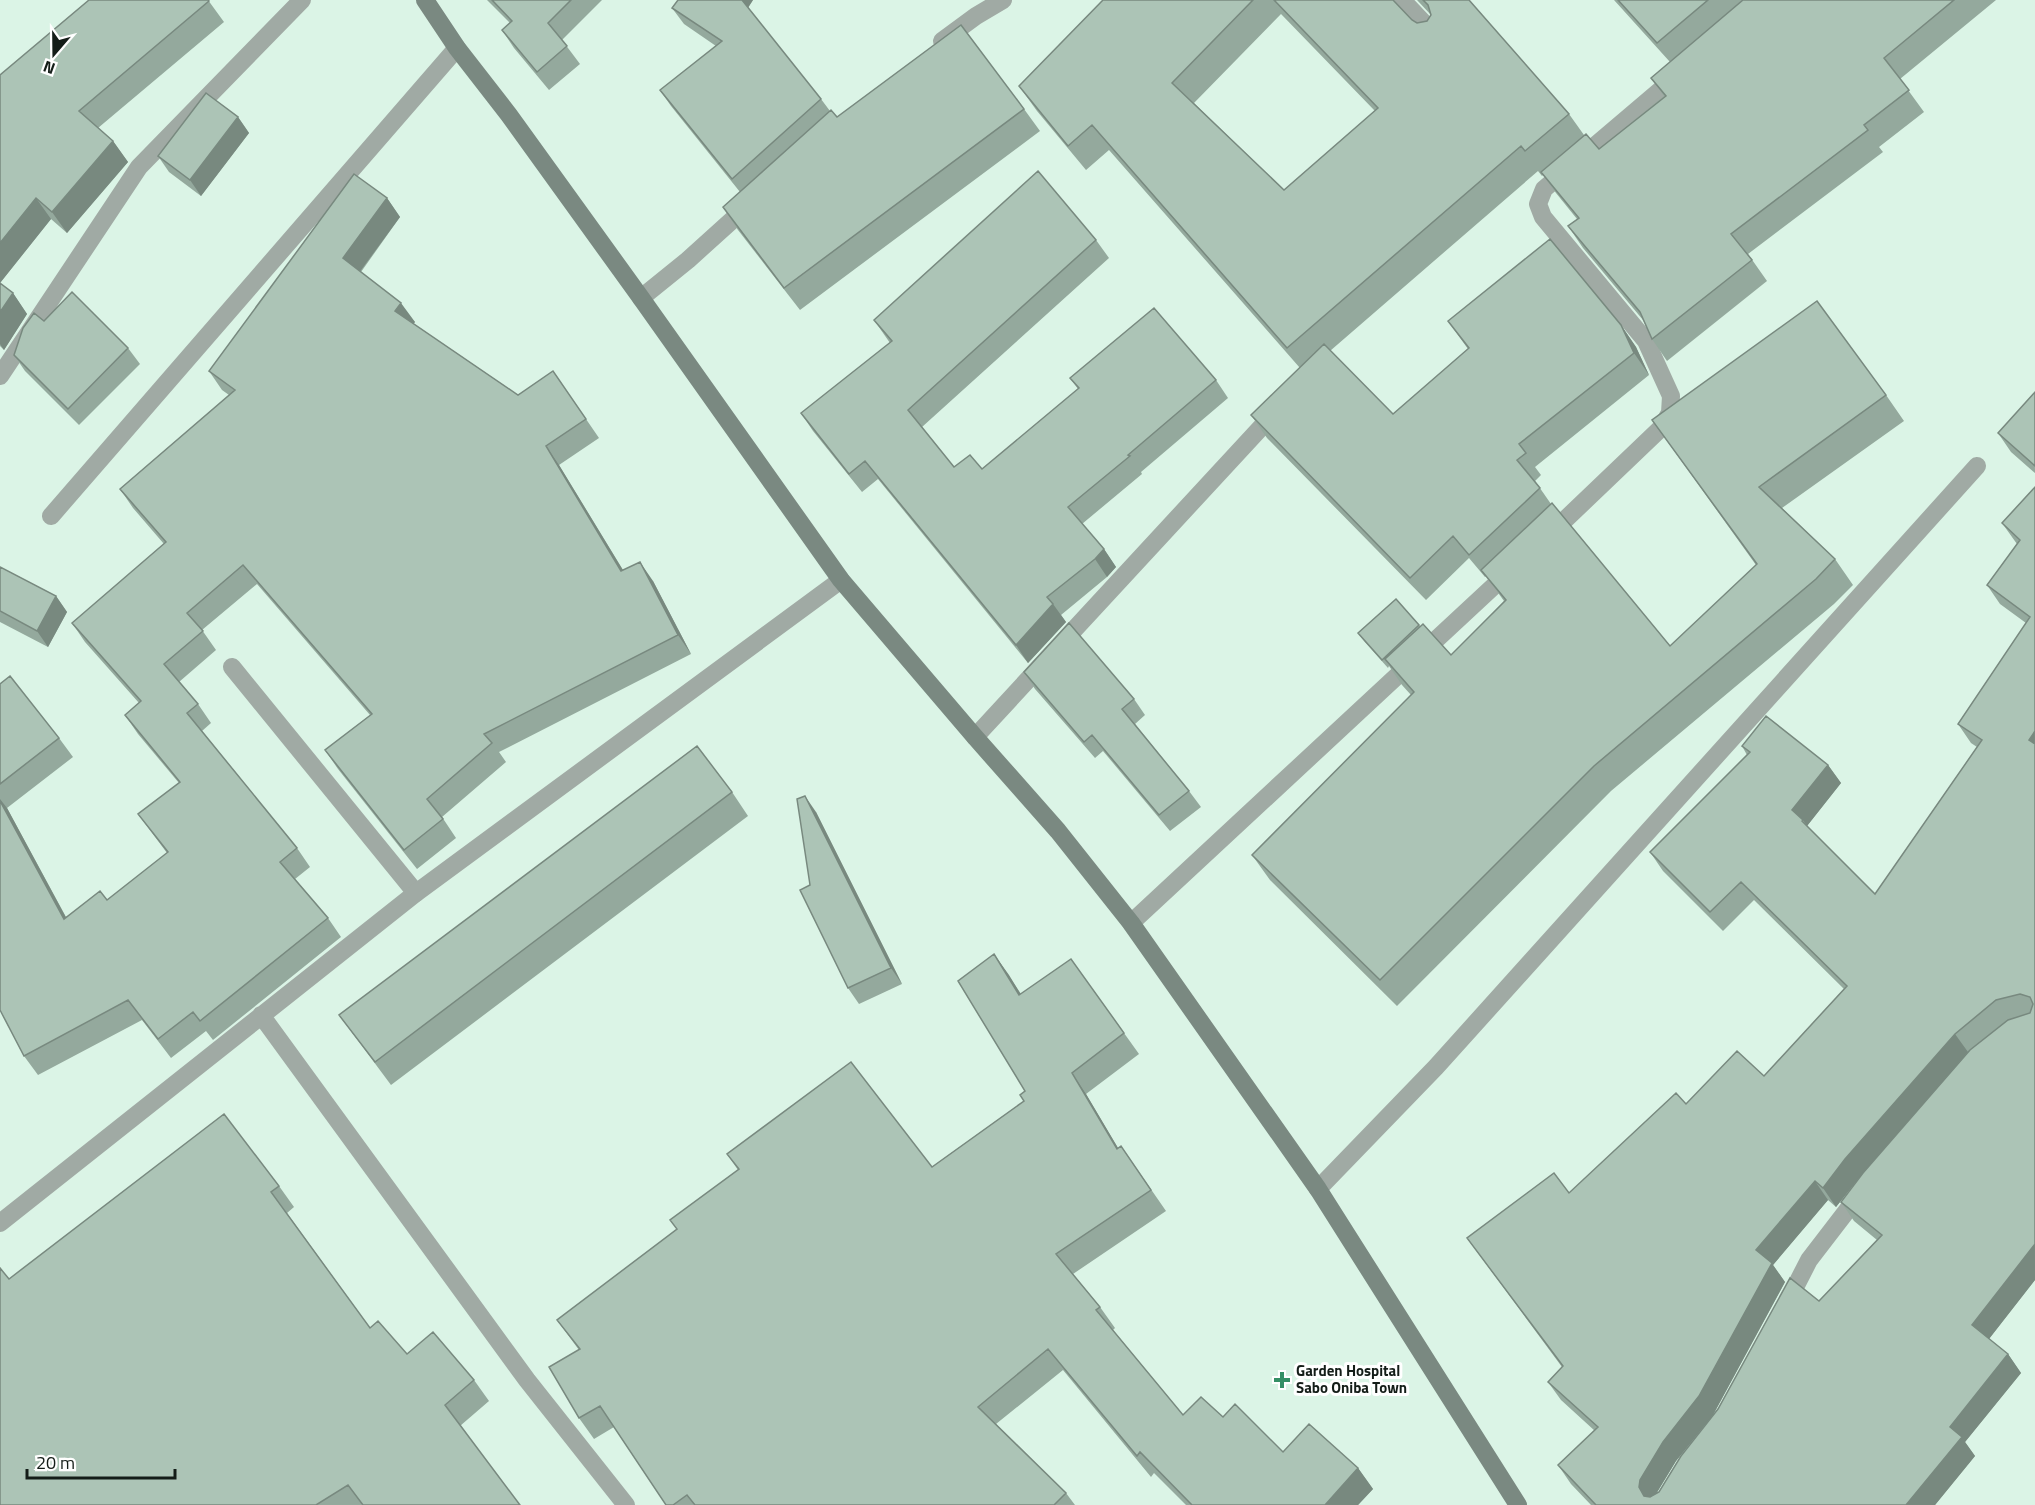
<svg xmlns="http://www.w3.org/2000/svg" width="2035" height="1505" font-family="'Titillium Web',sans-serif">
<style>
.lines{fill:none;stroke-linecap:round;stroke-linejoin:round}
.service{stroke:#a0aaa4;stroke-width:18}
.minor{stroke:#a0aaa4;stroke-width:18}
.secondary{stroke:#7a8981;stroke-width:18}
.wall{fill:#94a99d;fill-rule:evenodd}
.shaded-wall{fill:#78897f}
.building{fill:#acc4b6;stroke:#78897f;stroke-width:1.5;fill-rule:evenodd}
.poi-dot{fill:#348f65;stroke:#fff;stroke-width:2}
.labels{text-anchor:middle;stroke-width:6;stroke-linejoin:round;paint-order:stroke}
.poi-label{font-size:15px;font-weight:bold;fill:#141d18;stroke:#fff;text-anchor:start}
</style>
<rect width="100%" height="100%" fill="#dbf4e6"/>
<g class="lines">
<path class="service" d="M 232,667 L 416,893"/>
<path class="minor" d="M 1402,0 L 1437,37
M 942,41 L 976,16 L 1003,0
M 641,298 L 688,260 L 750,204
M 0,376 L 139,167 L 302,0
M 51,516 L 457,48
M 1548,536 L 1661,428 L 1670,413 L 1671,396 L 1646,341 L 1543,217 L 1538,204 L 1544,189 L 1677,76
M 975,737 L 1277,410
M 1131,923 L 1510,571
M 261,1015 L 527,1380 L 626,1505
M 1318,1189 L 1436,1067 L 1977,466
M 0,1223 L 416,893 L 841,580
M 1786,1305 L 1809,1260 L 1862,1191"/>
<path class="secondary" d="M 425,0 L 457,48 L 509,115 L 641,298 L 841,580 L 975,737 L 1058,831 L 1131,923 L 1318,1189 L 1518,1505"/>
</g>
<path class="wall" d="M 208,0 L 224,22 L 98,128 L 113,141 L 128,162 L 67,233 L 51,219 L 0,283 L 13,293 L 27,314 L 4,350 L 0,346 L 0,75 Z
M 487,0 L 602,0 L 562,40 L 580,64 L 549,90 L 514,48 L 502,30 L 510,23 Z
M 753,0 L 748,8 L 821,99 L 830,111 L 837,117 L 1024,109 L 1040,131 L 800,310 L 738,230 L 723,207 L 740,192 L 671,106 L 660,90 L 716,46 L 684,24 L 672,8 Z
M 1103,0 L 1393,0 L 1412,20 L 1417,23 L 1427,21 L 1431,15 L 1417,0 L 1469,0 L 1569,114 L 1584,135 L 1599,149 L 1664,96 L 1651,78 L 1670,62 L 1614,0 L 1996,0 L 1900,79 L 1924,112 L 1879,147 L 1883,152 L 1748,254 L 1767,281 L 1667,361 L 1652,339 L 1643,320 L 1583,248 L 1568,226 L 1577,219 L 1556,193 L 1543,175 L 1542,176 L 1538,171 L 1330,351 L 1393,414 L 1468,349 L 1448,321 L 1621,325 L 1636,347 L 1649,375 L 1535,467 L 1541,475 L 1535,481 L 1551,504 L 1670,646 L 1756,565 L 1652,420 L 1886,395 L 1904,421 L 1782,508 L 1835,559 L 1853,585 L 1834,604 L 1611,791 L 1397,1006 L 1270,880 L 1252,855 L 1411,695 L 1402,685 L 1389,666 L 1388,668 L 1364,641 L 1358,633 L 1396,599 L 1420,626 L 1451,655 L 1504,601 L 1486,576 L 1485,577 L 1469,558 L 1426,600 L 1267,438 L 1251,415 L 1300,368 L 1109,150 L 1086,170 L 1037,111 L 1019,86 ZM 1281,14 L 1375,111 L 1284,190 L 1194,103 Z
M 238,117 L 249,133 L 201,196 L 169,172 L 158,156 Z
M 387,198 L 400,217 L 361,272 L 415,322 L 413,324 L 518,395 L 553,371 L 599,438 L 559,465 L 623,570 L 653,581 L 691,654 L 499,752 L 506,762 L 442,817 L 456,838 L 417,869 L 338,769 L 325,750 L 370,715 L 257,584 L 202,630 L 216,650 L 179,682 L 198,704 L 211,723 L 202,731 L 297,848 L 310,867 L 295,879 L 328,918 L 341,937 L 213,1040 L 206,1031 L 171,1058 L 142,1020 L 38,1075 L 24,1056 L 0,1010 L 0,684 L 59,738 L 73,757 L 7,808 L 66,917 L 107,900 L 167,853 L 138,814 L 179,783 L 138,734 L 125,715 L 139,703 L 85,642 L 72,623 L 164,544 L 133,508 L 120,489 L 229,395 L 222,390 L 209,371 Z
M 1096,240 L 1109,258 L 922,427 L 954,467 L 982,469 L 1078,389 L 1070,378 L 1216,380 L 1228,398 L 1141,472 L 1142,474 L 1082,524 L 1104,549 L 1116,567 L 1107,577 L 1061,615 L 1066,622 L 1028,663 L 878,479 L 862,492 L 813,431 L 801,413 L 890,343 L 874,320 Z
M 44,321 L 128,348 L 140,364 L 79,425 L 25,371 L 14,355 Z
M 2035,392 L 2035,473 L 2011,452 L 1998,433 Z
M 2035,487 L 2035,1280 L 1989,1339 L 2008,1354 L 2021,1373 L 1965,1442 L 1975,1456 L 1935,1505 L 1591,1505 L 1571,1484 L 1558,1465 L 1595,1431 L 1561,1400 L 1548,1382 L 1562,1367 L 1467,1238 L 1569,1193 L 1686,1104 L 1764,1076 L 1844,989 L 1754,900 L 1723,931 L 1663,871 L 1650,852 L 1747,755 L 1742,746 L 1828,765 L 1841,783 L 1807,826 L 1875,894 L 1977,747 L 1971,743 L 1958,724 L 2026,623 L 2000,604 L 1987,585 L 2017,544 L 2002,523 ZM 1968,1052 L 1841,1202 L 1854,1221 L 1877,1240 L 1819,1301 L 1659,1492 L 1656,1494 L 1676,1461 L 1713,1415 L 1785,1282 L 1773,1265 L 1828,1200 L 1836,1207 L 1859,1178 Z
M 0,567 L 56,596 L 67,612 L 48,647 L 0,622 Z
M 1024,672 L 1134,699 L 1145,715 L 1135,724 L 1189,791 L 1201,807 L 1170,831 L 1103,751 L 1095,758 L 1035,689 Z
M 732,792 L 748,816 L 391,1085 L 339,1015 Z
M 816,812 L 902,984 L 859,1004 L 848,988 L 810,885 Z
M 994,954 L 1021,994 L 1071,959 L 1139,1054 L 1086,1094 L 1118,1148 L 1121,1146 L 1166,1211 L 1073,1274 L 1100,1307 L 1115,1328 L 1113,1330 L 1183,1415 L 1223,1417 L 1283,1452 L 1358,1468 L 1373,1489 L 1358,1505 L 1186,1505 L 1154,1473 L 1151,1477 L 1063,1370 L 996,1424 L 1066,1493 L 1075,1505 L 666,1505 L 614,1427 L 594,1439 L 579,1418 L 579,1350 L 557,1320 L 677,1229 L 738,1170 L 727,1154 L 932,1167 L 1024,1101 L 1025,1091 Z
M 279,1186 L 294,1207 L 287,1213 L 370,1328 L 407,1354 L 474,1380 L 489,1401 L 460,1426 L 520,1505 L 0,1505 L 9,1279 Z"/>
<path class="shaded-wall" d="M 741,0 L 753,0 L 747,9 Z
M 238,117 L 249,133 L 201,196 L 190,180 Z
M 113,141 L 128,162 L 67,233 L 52,212 Z
M 36,198 L 51,219 L 0,283 L 0,243 Z
M 387,198 L 400,217 L 356,277 L 343,258 Z
M 13,293 L 27,314 L 4,350 L 0,344 L 0,312 Z
M 401,303 L 415,322 L 408,330 L 395,311 Z
M 1621,325 L 1636,347 L 1649,375 L 1634,353 Z
M 546,446 L 559,465 L 635,590 L 621,571 Z
M 1104,549 L 1116,567 L 1107,577 L 1095,559 Z
M 640,562 L 653,581 L 691,654 L 678,635 Z
M 56,596 L 67,612 L 48,647 L 37,631 Z
M 1053,604 L 1066,622 L 1028,663 L 1016,645 Z
M 2035,731 L 2035,749 L 2029,740 Z
M 1828,765 L 1841,783 L 1807,826 L 1803,820 L 1792,810 Z
M 805,796 L 816,812 L 902,984 L 891,968 Z
M 0,799 L 7,808 L 77,938 L 64,919 L 0,801 Z
M 994,954 L 1009,975 L 1034,1016 L 1019,995 Z
M 1955,1034 L 1968,1052 L 1859,1178 L 1836,1207 L 1823,1188 L 1845,1159 Z
M 1072,1073 L 1086,1094 L 1131,1170 L 1117,1149 Z
M 1815,1181 L 1828,1200 L 1773,1265 L 1785,1282 L 1713,1415 L 1676,1461 L 1653,1499 L 1644,1496 L 1639,1487 L 1640,1480 L 1756,1250 Z
M 2035,1244 L 2035,1280 L 1985,1344 L 1972,1325 Z
M 2008,1354 L 2021,1373 L 1965,1442 L 1975,1456 L 1935,1505 L 1906,1505 L 1950,1427 Z
M 1358,1468 L 1373,1489 L 1358,1505 L 1325,1505 Z"/>
<path class="building" d="M 89,0 L 208,0 L 209,1 L 79,111 L 113,141 L 52,212 L 36,198 L 0,243 L 0,75 Z
M 492,0 L 571,0 L 548,23 L 567,46 L 537,72 L 502,30 L 512,21 Z
M 678,0 L 742,0 L 821,99 L 732,179 L 660,90 L 722,41 L 672,8 Z
M 1103,0 L 1253,0 L 1172,83 L 1284,190 L 1378,108 L 1274,0 L 1393,0 L 1412,20 L 1417,23 L 1427,21 L 1431,15 L 1428,5 L 1423,0 L 1469,0 L 1569,114 L 1525,151 L 1521,146 L 1287,348 L 1092,125 L 1068,146 L 1019,86 Z
M 1618,0 L 1708,0 L 1657,43 Z
M 1743,0 L 1954,0 L 1884,58 L 1909,90 L 1864,125 L 1868,130 L 1731,234 L 1752,260 L 1652,339 L 1640,312 L 1568,226 L 1579,218 L 1541,172 L 1586,134 L 1599,149 L 1666,96 L 1651,78 Z
M 961,25 L 1024,109 L 784,288 L 723,207 L 831,110 L 837,117 Z
M 206,93 L 238,117 L 190,180 L 158,156 Z
M 1038,171 L 1096,240 L 908,410 L 954,467 L 970,455 L 982,469 L 1079,388 L 1070,378 L 1154,308 L 1216,380 L 1128,455 L 1130,456 L 1068,507 L 1104,549 L 1095,559 L 1047,597 L 1053,604 L 1016,645 L 865,461 L 849,474 L 801,413 L 892,341 L 874,320 Z
M 354,174 L 387,198 L 343,258 L 401,303 L 395,311 L 518,395 L 553,371 L 586,419 L 546,446 L 621,571 L 640,562 L 678,635 L 484,734 L 492,743 L 427,799 L 443,819 L 404,850 L 325,750 L 372,714 L 243,565 L 187,613 L 203,631 L 164,664 L 198,704 L 187,713 L 297,848 L 280,862 L 328,918 L 200,1021 L 193,1012 L 158,1039 L 128,1000 L 24,1056 L 0,1010 L 0,801 L 64,919 L 100,891 L 107,900 L 168,852 L 138,814 L 180,782 L 125,715 L 141,701 L 72,623 L 166,542 L 120,489 L 235,390 L 209,371 Z
M 1550,239 L 1621,325 L 1634,353 L 1519,444 L 1526,453 L 1517,460 L 1540,488 L 1469,555 L 1453,536 L 1410,578 L 1251,415 L 1324,344 L 1393,414 L 1469,348 L 1448,321 Z
M 0,283 L 13,293 L 0,312 Z
M 72,292 L 128,348 L 68,409 L 14,355 L 23,328 L 34,313 L 44,321 Z
M 1817,301 L 1886,395 L 1759,487 L 1835,559 L 1816,579 L 1594,766 L 1380,980 L 1252,855 L 1414,692 L 1385,659 L 1423,624 L 1451,655 L 1506,600 L 1481,570 L 1552,503 L 1670,646 L 1757,564 L 1652,420 Z
M 2035,392 L 2035,466 L 1998,433 Z
M 2035,487 L 2035,731 L 2029,740 L 2035,744 L 2035,1244 L 1972,1325 L 2008,1354 L 1950,1427 L 1962,1437 L 1906,1505 L 1596,1505 L 1558,1465 L 1598,1427 L 1548,1382 L 1563,1366 L 1467,1238 L 1554,1173 L 1569,1193 L 1676,1093 L 1686,1104 L 1737,1051 L 1764,1076 L 1847,986 L 1741,882 L 1710,912 L 1650,852 L 1750,752 L 1742,746 L 1766,716 L 1828,765 L 1792,810 L 1803,820 L 1802,821 L 1875,894 L 1982,740 L 1958,724 L 2030,617 L 1987,585 L 2020,540 L 2002,523 ZM 2020,994 L 2030,997 L 2033,1004 L 2030,1013 L 2008,1020 L 1970,1050 L 1863,1173 L 1841,1202 L 1882,1235 L 1819,1301 L 1790,1278 L 1718,1409 L 1681,1456 L 1659,1492 L 1650,1497 L 1644,1496 L 1639,1487 L 1640,1480 L 1663,1442 L 1699,1396 L 1772,1263 L 1756,1250 L 1815,1181 L 1823,1188 L 1845,1159 L 1955,1034 L 1996,1000 Z
M 0,567 L 56,596 L 37,631 L 0,611 Z
M 1396,599 L 1419,625 L 1382,660 L 1358,633 Z
M 1069,623 L 1134,699 L 1122,709 L 1189,791 L 1159,815 L 1092,735 L 1084,742 L 1024,672 Z
M 10,676 L 59,738 L 0,784 L 0,684 Z
M 697,746 L 732,792 L 375,1062 L 339,1015 Z
M 805,796 L 891,968 L 848,988 L 800,890 L 810,885 L 797,799 Z
M 994,954 L 1019,995 L 1071,959 L 1124,1033 L 1072,1073 L 1117,1149 L 1121,1146 L 1151,1190 L 1056,1254 L 1100,1307 L 1096,1310 L 1183,1415 L 1201,1397 L 1223,1417 L 1235,1404 L 1283,1452 L 1309,1424 L 1358,1468 L 1325,1505 L 1192,1505 L 1140,1452 L 1137,1456 L 1048,1349 L 978,1407 L 1066,1493 L 1054,1505 L 695,1505 L 687,1495 L 673,1505 L 666,1505 L 600,1406 L 579,1418 L 549,1367 L 580,1349 L 557,1320 L 677,1229 L 670,1220 L 739,1169 L 727,1154 L 851,1062 L 932,1167 L 1024,1101 L 1020,1095 L 1025,1091 L 958,981 Z
M 224,1114 L 279,1186 L 271,1192 L 370,1328 L 378,1321 L 407,1354 L 433,1332 L 474,1380 L 445,1405 L 520,1505 L 363,1505 L 348,1485 L 316,1505 L 0,1505 L 0,1268 L 9,1279 Z"/>
<path class="poi-dot" d="M1279 1371h6v6h6v6h-6v6h-6v-6h-6v-6h6z"/>
<g class="labels">
<g class="poi-label">
<text x="1296" y="1376">Garden Hospital<tspan x="1296" dy="17">Sabo Oniba Town</tspan></text>
</g>
</g>
<g transform="translate(54 54) rotate(200)" stroke="#ffffff" stroke-width="4.5" paint-order="stroke">
<path d="M0-4.5L10 22L0 15L-10 22Z" fill="#141d18"/>
<text y="-9" font-size="16" font-weight="bold" text-anchor="middle" fill="#141d18">N</text>
</g>
<path d="M27 1469v9h148v-9" fill="none" stroke="#141d18" stroke-width="3"/>
<text x="36" y="1469" font-size="18" fill="#141d18" stroke="#ffffff" stroke-width="4.5" paint-order="stroke">20 m</text>
</svg>
